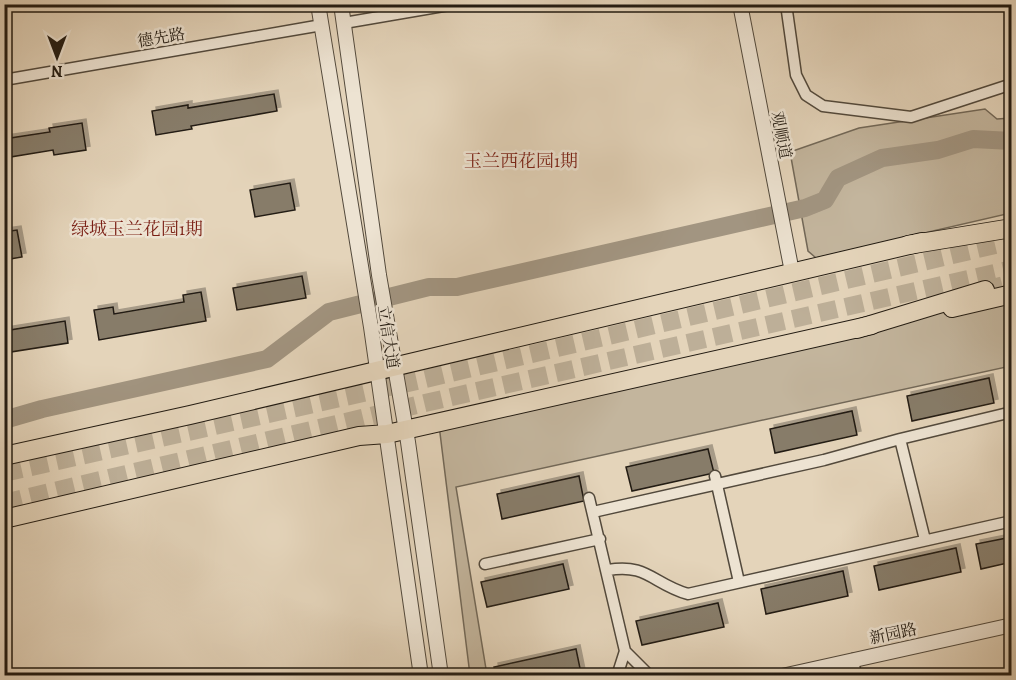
<svg xmlns="http://www.w3.org/2000/svg" width="1016" height="680" font-family="Alegreya,'Noto Serif SC',serif">
<style>
.green{fill:#c3b59d;stroke:#726858;stroke-width:1.5}
.lines{fill:none;stroke-linecap:round;stroke-linejoin:round}
.river{stroke:#a29581;stroke-width:18}
.building{fill:#877b69;stroke:#221b12;stroke-width:1.5;filter:url(#shadow)}
.trunk-tunnel{stroke:#bdaf98;stroke-width:18;stroke-dasharray:18 9;stroke-linecap:butt}
.minor-casing{stroke:#52493c;stroke-width:13}
.tertiary-casing{stroke:#52493c;stroke-width:16}
.primary-casing{stroke:#221b12;stroke-width:20}
.trunk-casing{stroke:#221b12;stroke-width:20}
.minor{stroke:#ede3d2;stroke-width:10}
.tertiary{stroke:#ede3d2;stroke-width:14}
.primary{stroke:#e4d4ba;stroke-width:18}
.trunk{stroke:#e4d4ba;stroke-width:18}
.labels{text-anchor:middle;stroke-width:5;stroke-linejoin:round;paint-order:stroke}
.street-label{font-size:16px;fill:#221b12;stroke:#ede3d2}
.neighbourhood-label{font-size:18px;fill:#7a1f14;stroke:#ede3d2}
</style>
<defs>
<filter id="shadow"><feDropShadow dx="4" dy="-4" stdDeviation="0" flood-color="#0004"/></filter>
</defs>
<rect width="100%" height="100%" fill="#e4d4ba"/>
<filter id="stains"><feTurbulence type="fractalNoise" baseFrequency=".00333" numOctaves="4"/><feColorMatrix values="0 0 0 0 .2 0 0 0 0 .09 0 0 0 0 .02 0 0 0 .5 -.17"/></filter>
<radialGradient id="worn" r=".72"><stop offset=".6" stop-color="#630" stop-opacity="0"/><stop offset="1" stop-color="#630" stop-opacity=".3"/></radialGradient>
<path class="green" d="M 985,109 L 997,119 L 1011,118 L 1011,213 L 816,258 L 808,251 L 790,152 L 859,128 Z
M 1011,296 L 1011,366 L 456,487 L 487,675 L 470,675 L 439,425 Z"/>
<g class="lines">
<path class="river" d="M 4,420 L 42,409 L 267,359 L 329,312 L 429,287 L 457,287 L 805,208 L 825,200 L 838,178 L 882,158 L 938,150 L 973,139 L 1012,141"/>
</g>
<path class="building" d="M 274,94 L 277,111 L 191,126 L 192,129 L 156,135 L 152,111 L 188,105 L 188,108 Z
M 82,123 L 86,150 L 54,155 L 53,150 L 4,158 L 4,139 L 50,132 L 49,128 Z
M 290,183 L 295,210 L 255,217 L 250,190 Z
M 17,230 L 22,257 L 4,260 L 4,232 Z
M 302,276 L 306,298 L 237,310 L 233,288 Z
M 201,292 L 206,321 L 99,340 L 94,310 L 113,307 L 114,314 L 184,302 L 183,295 Z
M 65,321 L 68,343 L 4,353 L 4,331 Z
M 989,378 L 994,403 L 912,421 L 907,396 Z
M 852,411 L 857,435 L 775,453 L 770,429 Z
M 708,449 L 714,473 L 632,491 L 626,467 Z
M 579,476 L 584,501 L 502,519 L 497,494 Z
M 1012,537 L 1012,562 L 981,569 L 976,544 Z
M 956,548 L 961,572 L 879,590 L 874,566 Z
M 563,564 L 569,589 L 487,607 L 481,582 Z
M 843,571 L 848,596 L 766,614 L 761,589 Z
M 718,603 L 724,627 L 642,645 L 636,621 Z
M 576,649 L 581,673 L 496,676 L 494,667 Z"/>
<g class="lines">
<path class="trunk-tunnel" d="M 985,290 L 1012,283
M 4,473 L 421,380 L 1012,241
M 4,503 L 425,403 L 1012,269"/>
<g class="minor-casing">
<path id="minor" d="M 786,4 L 796,75 L 806,95 L 823,106 L 911,117 L 1012,84
M 344,23 L 455,4
M 4,80 L 322,25
M 715,476 L 739,582
M 589,498 L 625,651 L 617,676
M 593,512 L 824,460 L 900,439
M 925,540 L 900,439 L 1012,412
M 485,564 L 600,539
M 608,570 C 647,563 653,584 688,594 L 1012,521
M 625,651 L 650,676
M 853,659 L 856,676"/>
</g>
<g class="tertiary-casing">
<path id="tertiary" d="M 318,4 L 371,327 L 421,676
M 341,4 L 379,275 L 408,442 L 441,676
M 740,4 L 792,272
M 782,676 L 1012,625"/>
</g>
<g class="primary-casing">
<path id="primary" d="M 952,308 L 1012,294
M 4,456 L 190,415 L 922,242
M 4,519 L 359,436 L 387,434 L 872,325"/>
</g>
<g class="trunk-casing">
<path id="trunk" d="M 908,245 L 1012,228
M 857,329 L 985,290"/>
</g>
<use href="#minor" class="minor"/>
<use href="#tertiary" class="tertiary"/>
<use href="#primary" class="primary"/>
<use href="#trunk" class="trunk"/>
</g>
<g class="labels">
<g class="street-label">
<text transform="translate(161 37) rotate(-10)" y="6">德先路</text>
<text transform="translate(782 135) rotate(79)" y="6">观顺道</text>
<text transform="translate(389 337) rotate(81)" y="6">立信大道</text>
<text transform="translate(893 633) rotate(-12)" y="6">新园路</text>
</g>
<g class="neighbourhood-label">
<text x="521" y="167">玉兰西花园1期</text>
<text x="137" y="235">绿城玉兰花园1期</text>
</g>
</g>
<rect width="1016" height="680" fill="none" stroke="#e4d4ba" stroke-width="24"/>
<rect x="6" y="6" width="1004" height="668" fill="none" stroke="#221b12" stroke-width="3"/>
<rect x="12" y="12" width="992" height="656" fill="none" stroke="#221b12" stroke-width="1.5"/>
<g transform="translate(57 57) rotate(180)" stroke="#ede3d2" stroke-width="4.5" paint-order="stroke">
<path d="M0-4.5L10 22L0 15L-10 22Z" fill="#221b12"/>
<text y="-9" font-size="16" font-weight="bold" text-anchor="middle" fill="#221b12">N</text>
</g>
<rect width="100%" height="100%" filter="url(#stains)"/>
<rect width="100%" height="100%" fill="url(#worn)"/>
</svg>
